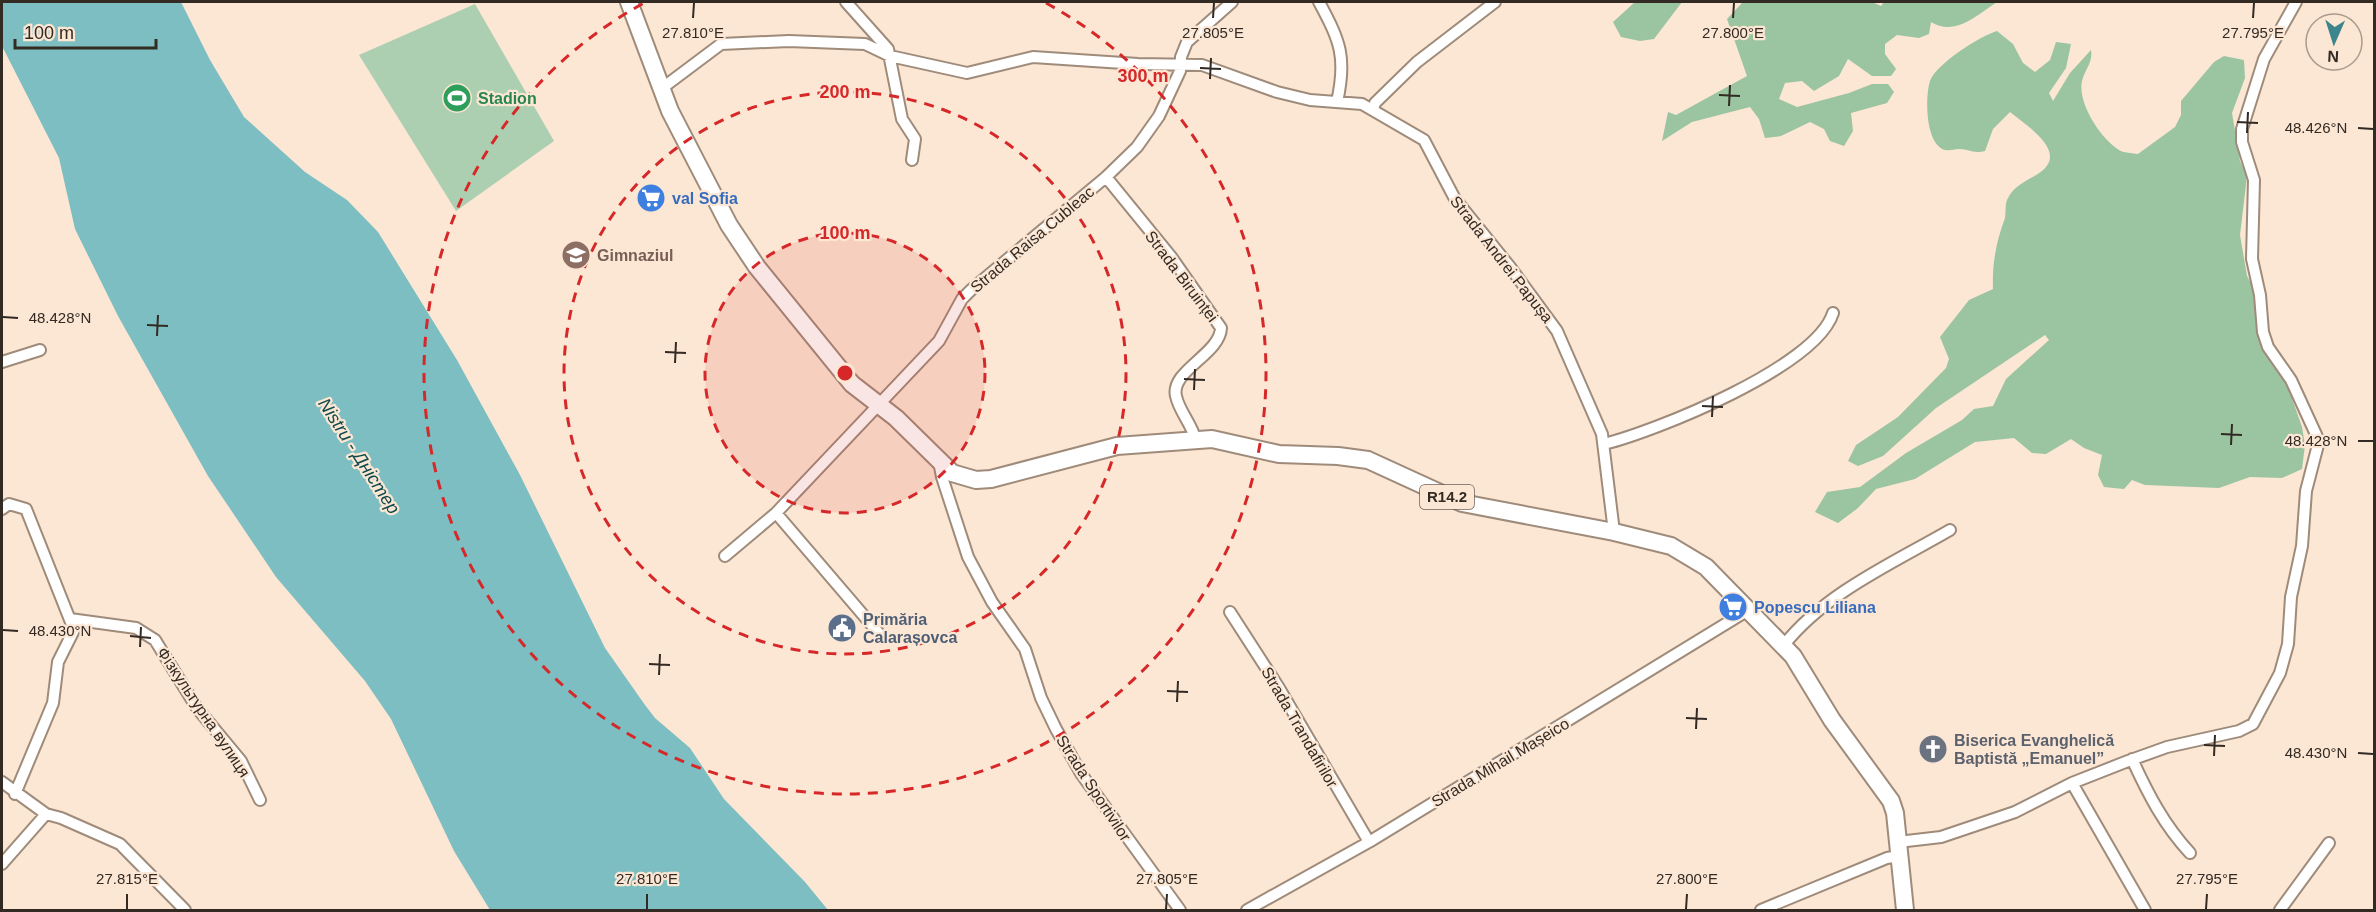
<svg xmlns="http://www.w3.org/2000/svg" width="2376" height="912" font-family="Helvetica,sans-serif">
<style>
.green{fill:#adcfb1}
.forest{fill:#9bc4a0}
.water{fill:#7cbec1}
.lines{fill:none;stroke-linecap:round;stroke-linejoin:round}
.minor-casing{stroke:#9f8b7a;stroke-width:14}
.primary-casing{stroke:#9f8b7a;stroke-width:20}
.minor{stroke:#fff;stroke-width:10}
.primary{stroke:#fff;stroke-width:16}
.ticks{fill:none;stroke:#322a23;stroke-width:2}
.ring{fill:none;stroke:#d62828;stroke-width:3;stroke-dasharray:10 8}
.labels{text-anchor:middle;stroke-width:4.5;stroke-linejoin:round;paint-order:stroke}
.shield{fill:#fce6d4;stroke:#6f6258;stroke-width:1.5}
.shield-label{font-size:15px;font-weight:bold;fill:#322a23}
.leisure-label{font-size:16px;font-weight:bold;fill:#27864d;stroke:#fce6d4;text-anchor:start}
.shop-label{font-size:16px;font-weight:bold;fill:#366cbe;stroke:#fce6d4;text-anchor:start}
.street-label{font-size:16px;fill:#322a23;stroke:#fce6d4}
.education-label{font-size:16px;font-weight:bold;fill:#785e54;stroke:#fce6d4;text-anchor:start}
.service-label{font-size:16px;font-weight:bold;fill:#4e5e75;stroke:#fce6d4;text-anchor:start}
.worship-label{font-size:16px;font-weight:bold;fill:#5b616d;stroke:#fce6d4;text-anchor:start}
.water-label{font-size:18px;font-style:italic;fill:#0e4b4d;stroke:#fce6d4}
.ticks-label{font-size:15px;text-anchor:middle;fill:#322a23;stroke:#fce6d4;stroke-width:4.5;stroke-linejoin:round;paint-order:stroke}
.centre{fill:#d62828;stroke:#fce6d4;stroke-width:3}
.ring-label{font-size:18px;text-anchor:middle;font-weight:bold;fill:#d62828;stroke:#fce6d4;stroke-width:4.5;stroke-linejoin:round;paint-order:stroke}
</style>
<rect width="100%" height="100%" fill="#fce6d4"/>
<path class="green" d="M 475,4 L 554,141 L 456,211 L 359,55 Z"/>
<path class="forest" d="M 1635,2 L 1682,2 L 1654,39 L 1640,41 L 1621,37 L 1613,22 Z
M 1743,2 L 1872,2 L 1881,6 L 1884,2 L 1997,2 C 1977,15 1955,37 1931,22 L 1929,34 L 1919,38 L 1897,35 L 1885,44 L 1885,54 L 1896,69 L 1891,76 L 1872,76 L 1848,59 L 1839,76 L 1814,91 L 1802,81 L 1785,83 L 1779,99 L 1797,107 L 1849,93 L 1872,84 L 1888,84 L 1894,92 L 1887,103 L 1851,113 L 1853,131 L 1844,146 L 1830,141 L 1824,129 L 1810,122 L 1781,136 L 1765,138 L 1759,119 L 1750,107 L 1692,122 L 1662,141 L 1668,112 L 1676,115 L 1747,76 L 1727,19 Z
M 1997,31 L 2013,44 L 2023,63 L 2035,72 L 2050,60 L 2056,42 L 2071,44 L 2066,68 L 2049,93 L 2053,101 L 2070,73 L 2091,50 C 2093,63 2085,69 2082,81 C 2077,103 2101,139 2119,150 C 2123,153 2132,153 2138,154 L 2175,127 L 2181,115 L 2181,101 L 2214,62 L 2224,56 L 2244,60 L 2245,78 L 2232,113 L 2240,161 L 2247,176 L 2240,235 L 2247,276 L 2254,289 L 2260,313 L 2257,329 L 2263,348 L 2287,384 L 2302,427 L 2305,445 L 2302,469 L 2282,478 L 2250,477 L 2219,488 L 2145,485 L 2132,480 L 2124,489 L 2104,487 L 2098,475 L 2102,455 L 2084,448 L 2071,439 L 2046,454 L 2032,453 L 2014,438 L 1975,442 L 1915,479 L 1876,489 L 1858,508 L 1838,523 L 1815,512 L 1827,492 L 1860,487 L 1906,453 L 1962,420 L 1974,409 L 1993,406 L 2006,379 L 2049,340 L 2045,335 L 1936,408 L 1883,456 L 1858,466 L 1848,461 L 1856,445 L 1898,417 L 1946,368 L 1949,359 L 1940,337 L 1969,300 L 1993,289 C 1992,264 1996,242 2005,218 C 2006,212 2005,205 2007,200 C 2014,184 2029,181 2042,171 C 2068,150 2024,124 2010,112 L 1993,129 L 1985,151 C 1972,154 1970,149 1959,149 C 1954,149 1949,151 1945,150 C 1925,144 1925,97 1930,81 C 1936,64 1980,36 1997,31 Z"/>
<path class="water" d="M 2,2 L 181,2 L 210,60 L 244,117 L 305,172 L 347,200 L 378,232 L 457,360 L 520,475 L 605,648 L 645,705 L 655,718 L 690,748 L 724,799 L 805,882 L 828,910 L 490,910 L 454,851 L 391,719 L 365,681 L 276,577 L 208,476 L 118,316 L 75,229 L 59,158 L 2,46 Z"/>
<g class="lines">
<g class="minor-casing">
<path id="minor" d="M 846,2 L 888,49 L 902,119 L 915,139 L 912,160
M 1319,2 C 1340,41 1347,57 1337,102
M 661,89 L 721,44 L 789,41 L 865,44 L 890,56 L 967,73 L 1033,57 L 1138,64 L 1202,65 L 1277,92 L 1310,100 L 1362,104 L 1424,140 L 1455,199 L 1510,267 L 1557,331 L 1602,434 L 1614,532
M 1373,109 L 1375,103 L 1417,62 L 1495,2
M 1106,177 L 1172,258 L 1221,328 C 1220,354 1170,371 1176,396 C 1179,411 1191,423 1195,438
M 2,362 L 40,350
M 1604,444 C 1656,431 1816,367 1833,313
M 939,461 L 942,477 L 968,557 L 992,602 L 1025,649 L 1041,698 L 1056,729 L 1082,775 L 1180,910
M 2,509 L 9,504 L 26,509 L 74,630 L 58,662 L 53,703 L 15,794
M 776,513 L 882,637
M 725,556 L 776,513 L 939,341 L 962,299 L 972,289 L 1106,177 L 1137,147 L 1159,116 L 1180,71 L 1181,57 L 1187,42 L 1232,2
M 1230,612 L 1279,688 L 1369,842
M 70,619 L 136,628 L 155,640 L 197,708 L 241,761 L 260,800
M 1784,645 C 1825,593 1893,563 1950,530
M 2132,759 C 2148,794 2164,825 2190,853
M 2,782 L 46,814 L 61,818 L 120,844 L 185,910
M 2072,783 L 2145,910
M 1898,842 L 1941,837 L 2015,812 L 2072,783 L 2128,761 L 2167,747 L 2239,731 L 2253,724 L 2280,673 L 2288,644 L 2291,597 L 2302,546 L 2306,491 L 2319,441 L 2291,380 L 2268,347 L 2263,332 L 2260,295 L 2252,259 L 2254,180 L 2242,142 L 2242,129 L 2264,59 L 2296,2
M 2,864 L 46,814
M 1247,910 L 1369,842 L 1750,609
M 1761,910 L 1887,858 L 1899,856
M 2280,910 L 2329,843"/>
</g>
<g class="primary-casing">
<path id="primary" d="M 629,2 L 670,111 L 729,225 L 757,267 L 852,384 L 896,418 L 952,473 L 976,480 L 991,479 L 1117,446 L 1212,439 L 1279,454 L 1338,456 L 1368,460 L 1462,503 L 1614,532 L 1671,546 L 1706,567 L 1793,656 L 1832,720 L 1891,801 L 1895,813 L 1905,910"/>
</g>
<use href="#minor" class="minor"/>
<use href="#primary" class="primary"/>
</g>
<path class="ticks" d="M 693,18 L 694,3M 1213,18 L 1214,3M 1733,18 L 1734,3M 2253,18 L 2254,3M 1200,68 L 1221,69M 1210,79 L 1211,58M 1719,95 L 1740,96M 1729,106 L 1730,85M 2237,122 L 2258,123M 2358,128 L 2373,129M 2247,133 L 2248,112M 3,317 L 18,318M 147,325 L 168,326M 157,336 L 158,315M 665,352 L 686,353M 675,363 L 676,342M 1184,379 L 1205,380M 1194,390 L 1195,369M 1702,406 L 1723,407M 1712,417 L 1713,396M 2221,434 L 2242,435M 2358,441 L 2373,441M 2231,445 L 2232,424M 3,630 L 18,631M 130,636 L 151,638M 140,647 L 141,627M 649,664 L 670,665M 659,675 L 660,654M 1167,691 L 1188,692M 1177,702 L 1178,681M 1686,718 L 1707,719M 1696,729 L 1697,708M 2204,745 L 2225,746M 2358,753 L 2373,754M 2214,756 L 2215,735M 127,909 L 127,894M 647,909 L 647,894M 1166,909 L 1167,894M 1686,909 L 1687,894M 2206,909 L 2207,894"/>
<circle cx="845" cy="373" r="140" fill="#d62828" fill-opacity=".12"/>
<g class="ring">
<circle cx="845" cy="373" r="140"/>
<circle cx="845" cy="373" r="281"/>
<path d="M1046 3A421 421 0 1 1 644 3"/>
</g>
<defs>
<g id="stadium-disc" transform="scale(1.5)"><circle r="9.5" fill="#2e9e5b" stroke="#fce6d4"/><path d="M0-5a6.5 5 0 1 0 0 10a6.5 5 0 1 0 0-10ZM-3.5-1.8h7v3.6h-7Z" fill="#fff"/></g>
<g id="supermarket-disc" transform="scale(1.5)"><circle r="9.5" fill="#3f7fe0" stroke="#fce6d4"/><path d="M-6-5.5h2.5l.6 2H6L4.5 2H-2.5L-4.4-4H-6ZM-1.5 3.2a1.3 1.3 0 1 0 .1 0ZM3 3.2a1.3 1.3 0 1 0 .1 0Z" fill="#fff"/></g>
<g id="school-disc" transform="scale(1.5)"><circle r="9.5" fill="#8d6e63" stroke="#fce6d4"/><path d="M0-5L7-2L0 1L-7-2ZM-4 1L0 2.5L4 1V4Q0 6-4 4Z" fill="#fff"/></g>
<g id="civic-disc" transform="scale(1.5)"><circle r="9.5" fill="#5c6f8a" stroke="#fce6d4"/><path d="M-.6-6.5H3V-4.5H.6V-3L4-1V1h2V6H-6V1h2V-1L-.6-3ZM-1.2 2.5V6h2.4V2.5Z" fill="#fff"/></g>
<g id="church-disc" transform="scale(1.5)"><circle r="9.5" fill="#6b7280" stroke="#fce6d4"/><path d="M-1.2-6h2.4v3.5h3.3v2.4h-3.3V6h-2.4V-.1h-3.3v-2.4h3.3Z" fill="#fff"/></g>
</defs>
<g fill-rule="evenodd">
<use href="#stadium-disc" x="457" y="98"/>
<use href="#supermarket-disc" x="651" y="198"/>
<use href="#school-disc" x="576" y="255"/>
<use href="#supermarket-disc" x="1733" y="607"/>
<use href="#civic-disc" x="842" y="628"/>
<use href="#church-disc" x="1933" y="749"/>
</g>
<g class="labels">
<rect class="shield" x="1420" y="485" width="54" height="24" rx="4.5"/>
<g class="shield-label">
<text x="1447" y="502">R14.2</text>
</g>
<g class="leisure-label">
<text x="478" y="104">Stadion</text>
</g>
<g class="shop-label">
<text x="672" y="204">val Sofia</text>
<text x="1754" y="613">Popescu Liliana</text>
</g>
<g class="street-label">
<text transform="translate(1032 239) rotate(-40)" y="6">Strada Raisa Cubleac</text>
<text transform="translate(1502 259) rotate(52)" y="6">Strada Andrei Papușa</text>
<text transform="translate(1182 276) rotate(53)" y="6">Strada Biruinței</text>
<text transform="translate(204 712) rotate(56)" y="6">Фізкультурна вулиця</text>
<text transform="translate(1300 727) rotate(60)" y="6">Strada Trandafirilor</text>
<text transform="translate(1500 762) rotate(-31)" y="6">Strada Mihail Mașeico</text>
<text transform="translate(1094 788) rotate(57)" y="6">Strada Sportivilor</text>
</g>
<g class="education-label">
<text x="597" y="261">Gimnaziul</text>
</g>
<g class="service-label">
<text x="863" y="625">Primăria<tspan x="863" dy="18">Calarașovca</tspan></text>
</g>
<g class="worship-label">
<text x="1954" y="746">Biserica Evanghelică<tspan x="1954" dy="18">Baptistă „Emanuel”</tspan></text>
</g>
<g class="water-label">
<text transform="translate(359 456) rotate(57)" y="6">Nistru - Дністер</text>
</g>
</g>
<g class="ticks-label">
<text x="693" y="38">27.810°E</text>
<text x="1213" y="38">27.805°E</text>
<text x="1733" y="38">27.800°E</text>
<text x="2253" y="38">27.795°E</text>
<text x="2316" y="133">48.426°N</text>
<text x="60" y="323">48.428°N</text>
<text x="2316" y="446">48.428°N</text>
<text x="60" y="636">48.430°N</text>
<text x="2316" y="758">48.430°N</text>
<text x="127" y="884">27.815°E</text>
<text x="647" y="884">27.810°E</text>
<text x="1167" y="884">27.805°E</text>
<text x="1687" y="884">27.800°E</text>
<text x="2207" y="884">27.795°E</text>
</g>
<circle cx="845" cy="373" r="9" class="centre"/>
<g class="ring-label">
<text x="1143" y="82">300 m</text>
<text x="845" y="98">200 m</text>
<text x="845" y="239">100 m</text>
</g>
<rect width="2376" height="912" fill="none" stroke="#322a23" stroke-width="6"/>
<g transform="translate(2334 42) rotate(183)"><circle r="28" fill="#fce6d4" stroke="#ab9b8d" stroke-width="1.5"/>
<path d="M0-4.5L10 22L0 15L-10 22Z" fill="#3d858d"/>
<text y="-9" font-size="16" font-weight="bold" text-anchor="middle" fill="#322a23">N</text>
</g>
<path d="M15 39v9h141v-9" fill="none" stroke="#322a23" stroke-width="3"/>
<text x="24" y="39" font-size="18" fill="#322a23" stroke="#fce6d4" stroke-width="4.5" paint-order="stroke">100 m</text>
</svg>
